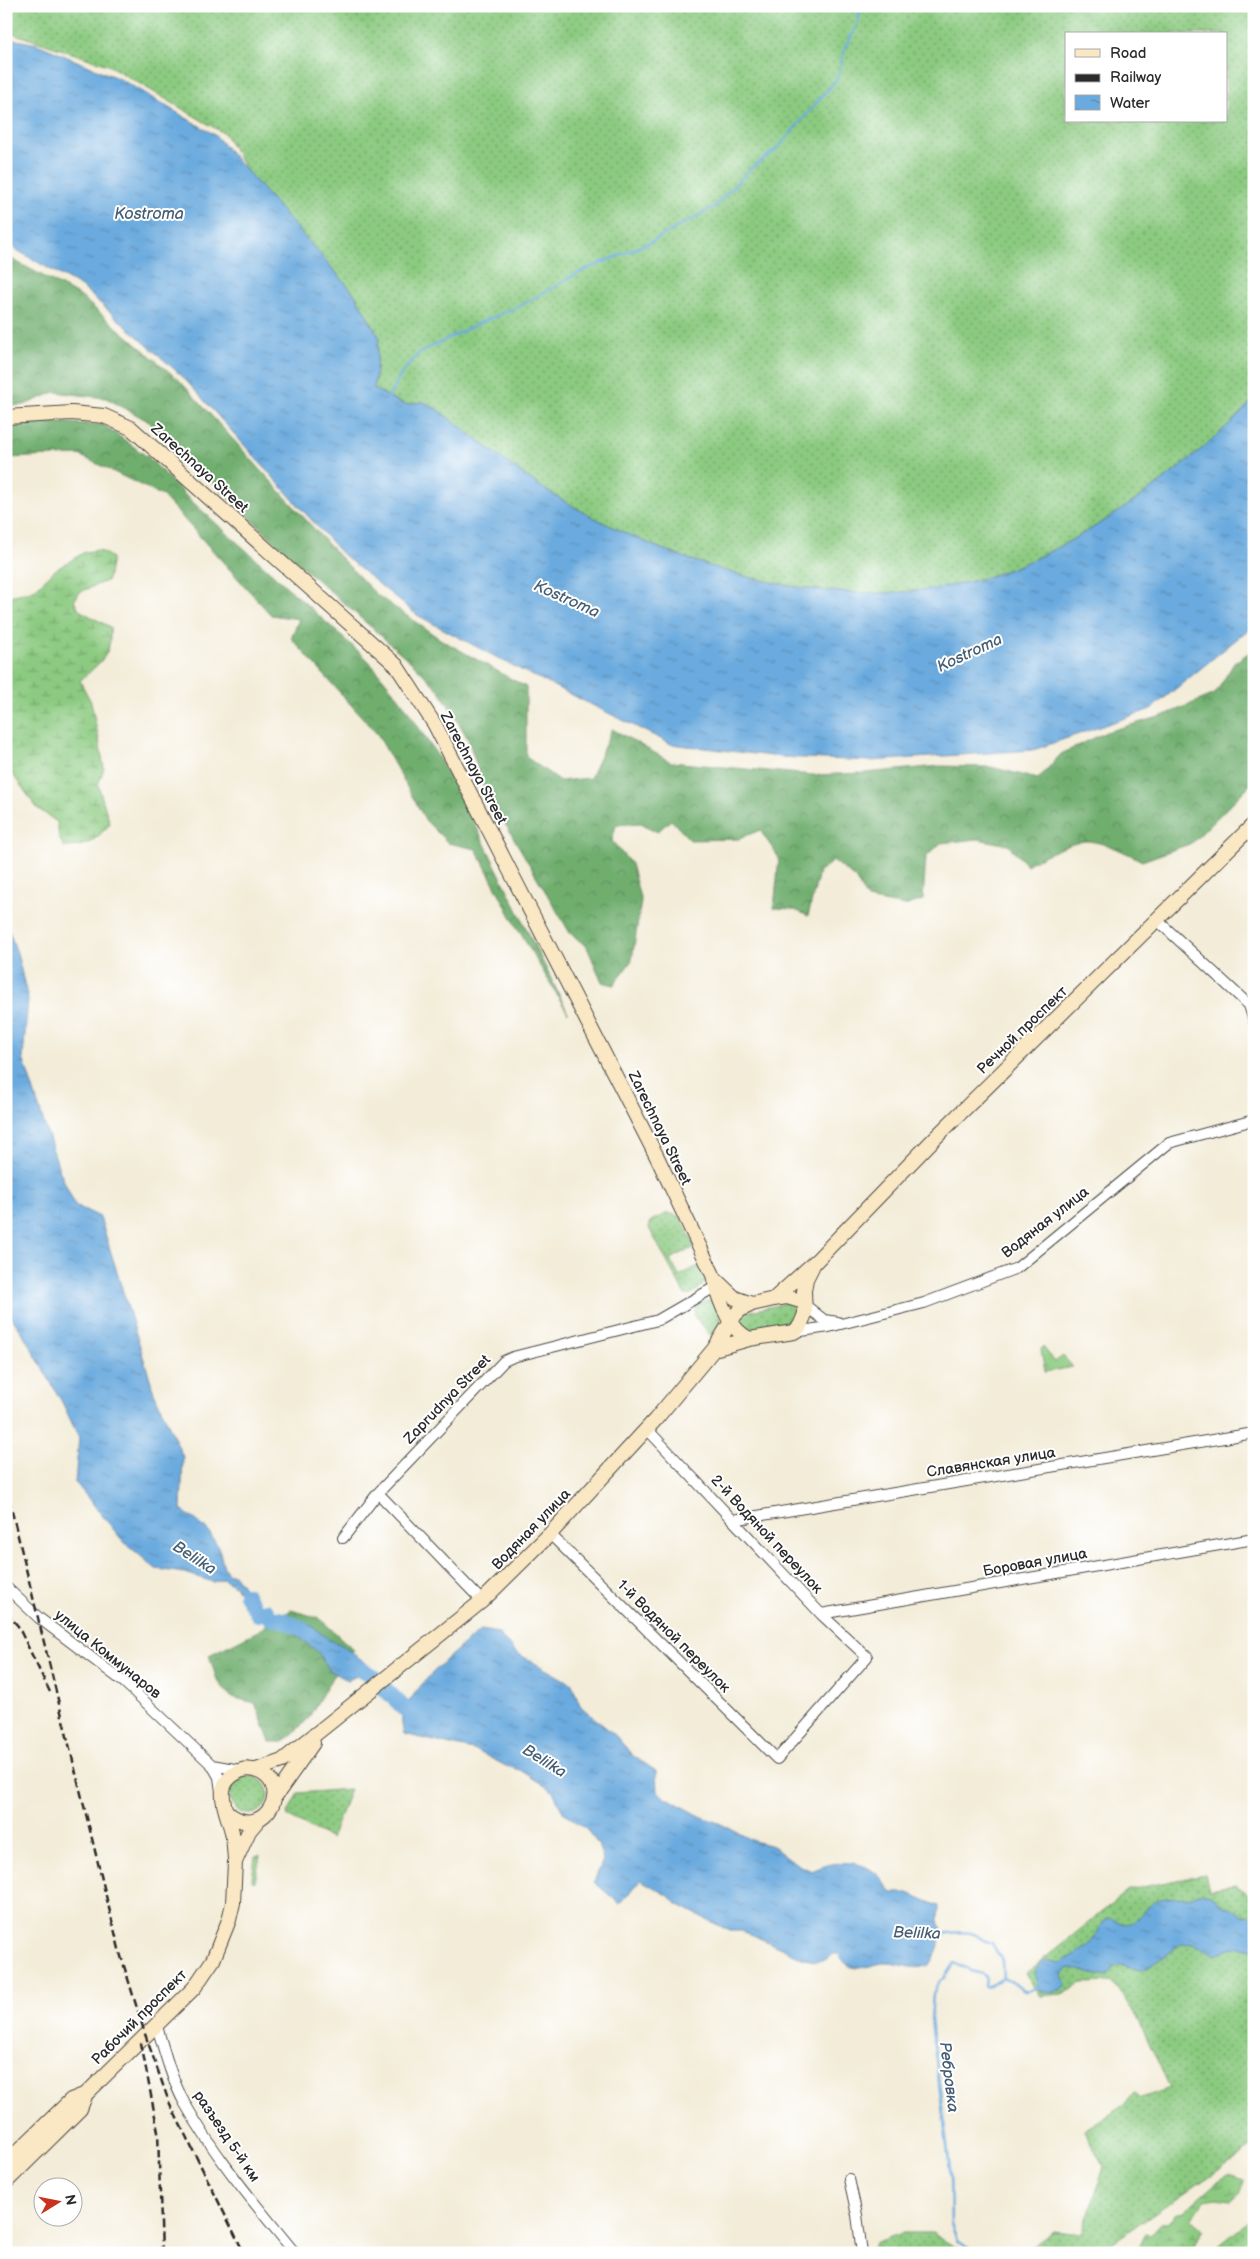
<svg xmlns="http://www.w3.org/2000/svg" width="1260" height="2259" font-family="'Balsamiq Sans',sans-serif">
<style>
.grass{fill:url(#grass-dots);stroke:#5b7a56;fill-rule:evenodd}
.forest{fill:url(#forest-crowns);stroke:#4e6c4c}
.wetland{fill:url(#wetland-marsh);stroke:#5b7a56}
.park{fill:url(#park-crowns);stroke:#5b7a56}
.water{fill:url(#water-ripples);stroke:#4b6a84}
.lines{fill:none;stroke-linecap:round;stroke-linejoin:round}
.stream{stroke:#6baade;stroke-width:2.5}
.river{stroke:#6baade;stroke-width:16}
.street-casing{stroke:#494845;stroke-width:12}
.secondary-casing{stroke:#494845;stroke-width:16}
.street{stroke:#fff;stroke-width:10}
.secondary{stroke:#fae7c3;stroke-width:14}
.rail{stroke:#2b2b2b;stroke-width:2.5;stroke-dasharray:8 4;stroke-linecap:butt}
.labels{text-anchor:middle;stroke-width:4;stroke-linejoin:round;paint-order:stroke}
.street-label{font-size:15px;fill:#2b2b2b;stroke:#fff}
.water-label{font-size:16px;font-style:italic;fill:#455e73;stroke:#fff}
</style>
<defs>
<pattern id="grass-dots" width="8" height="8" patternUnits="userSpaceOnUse" patternTransform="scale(1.25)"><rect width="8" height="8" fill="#8bca80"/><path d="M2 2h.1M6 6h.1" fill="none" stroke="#72a469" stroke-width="1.8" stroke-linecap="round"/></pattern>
<pattern id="forest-crowns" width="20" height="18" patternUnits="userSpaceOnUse" patternTransform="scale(1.25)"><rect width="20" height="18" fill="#70ae6e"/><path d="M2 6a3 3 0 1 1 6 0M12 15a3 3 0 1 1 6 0" fill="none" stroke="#5c8e5b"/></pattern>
<pattern id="wetland-marsh" width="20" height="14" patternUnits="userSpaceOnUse" patternTransform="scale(1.25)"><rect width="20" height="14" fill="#8bca80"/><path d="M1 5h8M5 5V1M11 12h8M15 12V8" fill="none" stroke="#72a469"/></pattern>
<pattern id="park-crowns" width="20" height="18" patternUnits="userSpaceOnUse" patternTransform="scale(1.25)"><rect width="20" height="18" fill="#8bca80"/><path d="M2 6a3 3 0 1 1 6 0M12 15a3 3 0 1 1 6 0" fill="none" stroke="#72a469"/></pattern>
<pattern id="water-ripples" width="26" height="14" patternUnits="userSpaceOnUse" patternTransform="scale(1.25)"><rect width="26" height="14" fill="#6baade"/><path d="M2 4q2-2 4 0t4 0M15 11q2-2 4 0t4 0" fill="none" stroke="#588bb4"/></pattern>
</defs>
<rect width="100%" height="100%" fill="#fff"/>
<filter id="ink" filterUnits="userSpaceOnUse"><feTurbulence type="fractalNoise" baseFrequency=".02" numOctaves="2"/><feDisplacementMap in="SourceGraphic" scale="10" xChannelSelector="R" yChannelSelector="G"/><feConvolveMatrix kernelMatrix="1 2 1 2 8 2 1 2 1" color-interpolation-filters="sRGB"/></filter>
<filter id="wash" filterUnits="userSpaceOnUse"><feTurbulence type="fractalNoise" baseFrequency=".0096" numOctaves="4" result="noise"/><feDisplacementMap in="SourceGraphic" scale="20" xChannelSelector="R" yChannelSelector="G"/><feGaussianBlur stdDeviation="1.12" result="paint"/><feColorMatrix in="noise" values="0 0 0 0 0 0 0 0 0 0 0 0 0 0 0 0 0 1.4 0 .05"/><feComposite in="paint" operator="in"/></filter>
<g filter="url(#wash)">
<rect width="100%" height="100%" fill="#f3ecd8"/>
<path class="grass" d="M 6,6 L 1254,6 L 1254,399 C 1185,473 1061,563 960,584 C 824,613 679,568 562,500 C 515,472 474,435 429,404 L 422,402 L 405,405 L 374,389 L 379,337 L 354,293 L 248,173 L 225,134 L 108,65 L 6,31 ZM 1066,34 L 1226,34 L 1226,121 L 1066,121 Z
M 668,1213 L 681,1217 L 695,1247 L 670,1259 L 679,1276 L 698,1266 L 705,1272 L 707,1278 C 703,1286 695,1295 685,1295 L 649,1228 L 651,1221 Z
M 709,1300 L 715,1302 C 722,1316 724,1325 712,1337 L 694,1316 L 696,1305 Z
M 791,1302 L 800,1310 L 794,1324 C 779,1327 731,1344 742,1313 Z
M230 1795a19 19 0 1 1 38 0a19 19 0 1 1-38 0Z
M 350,1789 L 331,1839 L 287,1816 L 298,1793 Z
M 260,1856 L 255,1881 L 253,1882 L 252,1879 L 255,1857 Z
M 1205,1874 L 1209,1889 L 1236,1885 L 1250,1895 L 1254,1894 L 1254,2146 L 1097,2253 L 1039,2253 L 1032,2247 L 1053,2231 L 1082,2234 L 1104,2167 L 1084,2130 L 1124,2105 L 1134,2092 L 1141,2098 L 1170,2088 L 1137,2017 L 1113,1982 L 1081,1983 L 1061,1994 L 1040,1996 L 1025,1974 L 1129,1890 Z
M 1254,2217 L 1254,2253 L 1210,2253 Z
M 901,2233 L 932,2233 L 965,2253 L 871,2253 L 875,2243 Z"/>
<path class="forest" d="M 6,256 L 80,296 L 180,381 L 338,555 L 377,595 L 440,639 L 526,687 L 526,757 L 560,781 L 590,778 L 612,729 L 671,762 L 812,775 L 865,773 L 939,766 L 991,767 L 1038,779 L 1061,754 L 1106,732 L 1162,716 L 1215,694 L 1234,663 L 1254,649 L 1254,781 L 1192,843 L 1142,861 C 1125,852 1107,843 1088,841 C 1075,840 1038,858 1027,865 L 1008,845 L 978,839 L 941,843 L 926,857 L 923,900 L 905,906 L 867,899 L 855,878 L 833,861 L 819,872 L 808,916 L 793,909 L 774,908 L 779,858 L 760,830 L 739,839 L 690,840 L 671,820 L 657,832 L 641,823 L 616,825 L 612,841 L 631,864 L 641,901 L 632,960 L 614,985 L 602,982 L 587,947 L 570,933 L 484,788 L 468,739 L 440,691 L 412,663 L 283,550 L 148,421 L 106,398 L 55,392 L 24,405 L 6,406 Z
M 50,422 L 104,425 L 149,458 L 188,498 L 367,659 L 400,699 L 437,755 L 478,830 L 568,1013 L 516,926 L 476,849 L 448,843 L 426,821 L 378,735 L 291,638 L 299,619 L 271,615 L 163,496 L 79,455 L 6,458 L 6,426 Z
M 291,1610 L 319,1618 L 354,1650 L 328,1684 L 308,1719 L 284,1742 L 270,1742 L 255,1703 L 231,1697 L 217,1680 L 209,1655 L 256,1632 Z"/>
<path class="wetland" d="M 99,550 L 112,558 L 108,580 L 80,592 L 74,601 L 79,610 L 110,627 C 112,658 100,661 80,681 L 91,702 L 99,740 L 104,768 L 98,785 L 110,824 C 94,841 89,847 64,847 L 59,838 L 57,822 L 37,808 L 6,765 L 6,597 L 34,590 L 55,570 L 85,552 Z
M 1227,2176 L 1244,2181 L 1241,2193 L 1231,2200 L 1216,2198 L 1204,2200 L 1191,2220 L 1204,2229 L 1191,2248 L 1176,2253 L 1155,2249 L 1144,2253 L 1127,2253 L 1137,2250 L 1145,2233 L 1151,2234 L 1161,2223 L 1169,2223 L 1175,2214 L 1183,2211 L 1216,2182 Z"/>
<path class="park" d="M 1043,1347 L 1055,1362 L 1063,1356 L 1073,1367 L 1045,1372 L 1041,1349 Z"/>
<path class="water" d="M 6,38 L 37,44 L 122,80 L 215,135 L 354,293 L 379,337 L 374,389 L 404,405 L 422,402 L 429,404 C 474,435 515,472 562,500 C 679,568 824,613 960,584 C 1061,563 1185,473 1254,399 L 1254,625 L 1151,709 L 1033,750 L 871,761 L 780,757 L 671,744 L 507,663 L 417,615 L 342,554 L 182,376 L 83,288 L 6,244 Z
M 6,923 L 17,953 L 28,999 L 23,1058 L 60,1172 L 75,1205 L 100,1217 L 155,1395 L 183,1457 L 181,1510 C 199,1522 209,1528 219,1549 C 222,1557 222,1568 229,1574 L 234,1574 L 253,1599 L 258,1614 L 251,1612 L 235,1586 L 223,1579 L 213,1582 L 185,1573 L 156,1569 L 123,1541 L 75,1482 L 79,1438 L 62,1402 L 22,1332 L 6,1310 Z
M 283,1620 L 309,1624 L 329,1640 L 340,1644 L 366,1663 L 374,1673 L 372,1676 L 361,1674 L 348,1680 L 330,1671 L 318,1652 L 294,1633 Z
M 481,1630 L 498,1633 L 515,1652 L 572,1684 L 580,1705 L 586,1711 L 616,1736 L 632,1755 L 656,1771 L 657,1790 L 666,1799 L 669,1799 L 702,1817 L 719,1823 L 754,1841 L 773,1846 L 798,1865 L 812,1871 C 834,1860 862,1858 880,1877 C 884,1881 887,1888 892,1893 L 908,1893 L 939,1906 L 938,1921 L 943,1933 L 937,1951 L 929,1965 C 914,1972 902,1963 887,1963 C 876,1962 858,1973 848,1965 C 844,1963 842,1957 838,1954 L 833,1954 L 825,1960 L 816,1961 L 804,1959 L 753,1935 L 741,1931 L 730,1931 L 696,1914 L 675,1903 L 669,1896 L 641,1880 L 620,1904 L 594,1882 L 603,1860 L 598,1844 L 586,1829 L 563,1812 L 553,1791 L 520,1770 L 506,1766 L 477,1751 L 404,1734 C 403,1729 401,1723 402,1719 C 406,1691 460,1647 481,1630 Z
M 1197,1894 C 1215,1893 1212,1898 1224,1905 C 1232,1909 1236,1907 1241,1916 L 1249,1915 L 1254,1919 L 1254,1950 L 1233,1947 L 1215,1954 L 1193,1943 L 1182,1944 L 1149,1967 L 1140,1970 L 1120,1965 L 1115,1966 L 1108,1976 L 1069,1968 L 1062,1976 L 1066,1984 C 1060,1993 1049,1994 1040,1991 L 1036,1985 L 1037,1979 L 1035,1973 L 1037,1967 L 1044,1960 L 1060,1963 L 1084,1949 L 1089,1946 L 1105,1920 L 1111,1918 C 1117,1922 1123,1925 1130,1923 C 1142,1919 1146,1905 1158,1900 C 1171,1895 1184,1900 1197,1894 Z"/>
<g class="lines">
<path class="stream" d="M 388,398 L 403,371 L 419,353 L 475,325 L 522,305 L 580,272 L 651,242 L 715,206 L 751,168 L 777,149 L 836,80 C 842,69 841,57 846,46 C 853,31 861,25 859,6
M 940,1934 C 950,1933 965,1930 974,1934 C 982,1937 980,1941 992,1943 L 1002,1961 L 1003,1978 C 1005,1980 1007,1980 1010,1981 C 1022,1986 1021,1998 1038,1986
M 977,2253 L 958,2242 L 951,2224 L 950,2169 L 931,2020 L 933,1994 L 938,1983 L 944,1978 L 954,1963 L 970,1971 L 983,1974 L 986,1977 L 985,1986 L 987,1988 L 1003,1978"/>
<path class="river" d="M 246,1595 L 258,1614 L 266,1611 L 270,1618 L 283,1620 L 303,1629
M 353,1664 L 372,1676 L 405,1709 L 426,1713"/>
</g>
</g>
<g filter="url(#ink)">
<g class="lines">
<g class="street-casing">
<path id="street" d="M 1157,920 L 1249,1005 L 1254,1021
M 805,1305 L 824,1320 L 838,1322
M 794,1332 L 829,1327 L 924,1303 L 1017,1268 L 1169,1143 L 1254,1120
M 378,1493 L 482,1601
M 733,1520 L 1254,1433
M 550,1534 L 777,1759 L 867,1657 L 821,1614 L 647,1429
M 343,1538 L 378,1493 L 504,1361 L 513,1357 L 658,1320 L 715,1287
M 6,1587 L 39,1618 L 125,1683 L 212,1765 L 219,1777 L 221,1792
M 821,1614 L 1254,1539
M 212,1765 L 240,1770
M 156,2023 C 164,2050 171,2078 184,2102 C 215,2157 256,2205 295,2253
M 849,2179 L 857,2215 L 862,2253"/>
</g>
<g class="secondary-casing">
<path id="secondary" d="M 6,417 L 72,413 L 104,416 L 131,428 L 396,665 L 435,725 L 657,1157 L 713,1275 C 718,1298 728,1328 749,1339
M 716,1280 L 735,1298 L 752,1304
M 774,1299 L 816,1261 L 934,1139 L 1254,824
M 714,1349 L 749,1339 L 794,1332 L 800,1326 L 805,1314 L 804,1291 L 806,1279 L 813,1265
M 256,1770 L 282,1761 L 482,1601 L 550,1534 L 655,1420 L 714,1349 L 735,1315 L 740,1310 L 752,1304 L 774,1299 L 787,1297 L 804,1302
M 274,1798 L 313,1743
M 226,1811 C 259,1844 295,1790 260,1772 C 253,1769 244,1768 238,1772 C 211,1785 227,1811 232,1832 C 234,1841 234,1850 235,1859
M 6,2163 L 71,2100 L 86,2094 L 194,1988 L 213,1960 L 229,1920 L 233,1903 L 235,1862 L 249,1831 L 258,1820
M 6,2182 L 80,2109 L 86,2094"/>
</g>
<use href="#street" class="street"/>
<use href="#secondary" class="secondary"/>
<path class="rail" d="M 6,1487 L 120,1953 L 145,2034 L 169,2102 L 244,2253
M 6,1612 L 18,1626 L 50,1692
M 141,2043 L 158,2132 L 162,2253"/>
</g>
</g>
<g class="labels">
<g class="street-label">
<text transform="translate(200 468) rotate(42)" y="5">Zarechnaya Street</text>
<text transform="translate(474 768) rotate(62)" y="5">Zarechnaya Street</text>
<text transform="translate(1022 1030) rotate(-44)" y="5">Речной проспект</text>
<text transform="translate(660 1128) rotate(64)" y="5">Zarechnaya Street</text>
<text transform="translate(1045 1222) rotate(-38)" y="5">Водяная улица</text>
<text transform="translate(447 1399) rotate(-46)" y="5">Zaprudnya Street</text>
<text transform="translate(991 1462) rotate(-9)" y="5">Славянская улица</text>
<text transform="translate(531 1529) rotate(-46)" y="5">Водяная улица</text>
<text transform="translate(767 1534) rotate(47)" y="5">2-й Водяной переулок</text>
<text transform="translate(1035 1562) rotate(-10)" y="5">Боровая улица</text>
<text transform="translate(674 1636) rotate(45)" y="5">1-й Водяной переулок</text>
<text transform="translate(108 1654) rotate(39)" y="5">улица Коммунаров</text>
<text transform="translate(139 2017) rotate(-45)" y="5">Рабочий проспект</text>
<text transform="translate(227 2136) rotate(56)" y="5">разъезд 5-й км</text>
</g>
<g class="water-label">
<text x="149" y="219">Kostroma</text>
<text transform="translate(567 598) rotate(24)" y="6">Kostroma</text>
<text transform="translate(969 652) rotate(-25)" y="6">Kostroma</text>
<text transform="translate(195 1557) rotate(33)" y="6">Belilka</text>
<text transform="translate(545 1760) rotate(32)" y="6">Belilka</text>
<text transform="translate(917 1932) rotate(2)" y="6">Belilka</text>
<text transform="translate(950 2077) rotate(83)" y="6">Ребровка</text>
</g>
</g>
<rect width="1260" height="2259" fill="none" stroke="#fff" stroke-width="25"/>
<rect x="1065" y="32" width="162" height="90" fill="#ffffff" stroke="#aaaaaa"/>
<rect x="1075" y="49" width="25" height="8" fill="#fae7c3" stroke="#aaaaaa"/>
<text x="1110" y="58" font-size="15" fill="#2b2b2b">Road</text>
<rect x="1075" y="74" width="25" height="8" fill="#2b2b2b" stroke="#aaaaaa"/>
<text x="1110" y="82" font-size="15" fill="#2b2b2b">Railway</text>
<rect x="1075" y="95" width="25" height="15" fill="url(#water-ripples)" stroke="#aaaaaa"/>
<text x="1110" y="108" font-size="15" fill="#2b2b2b">Water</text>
<g transform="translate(58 2202) rotate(80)"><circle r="24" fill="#ffffff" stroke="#aaaaaa"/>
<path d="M0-4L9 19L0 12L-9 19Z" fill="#c8321e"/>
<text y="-8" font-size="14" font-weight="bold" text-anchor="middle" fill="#2b2b2b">N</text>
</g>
</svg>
